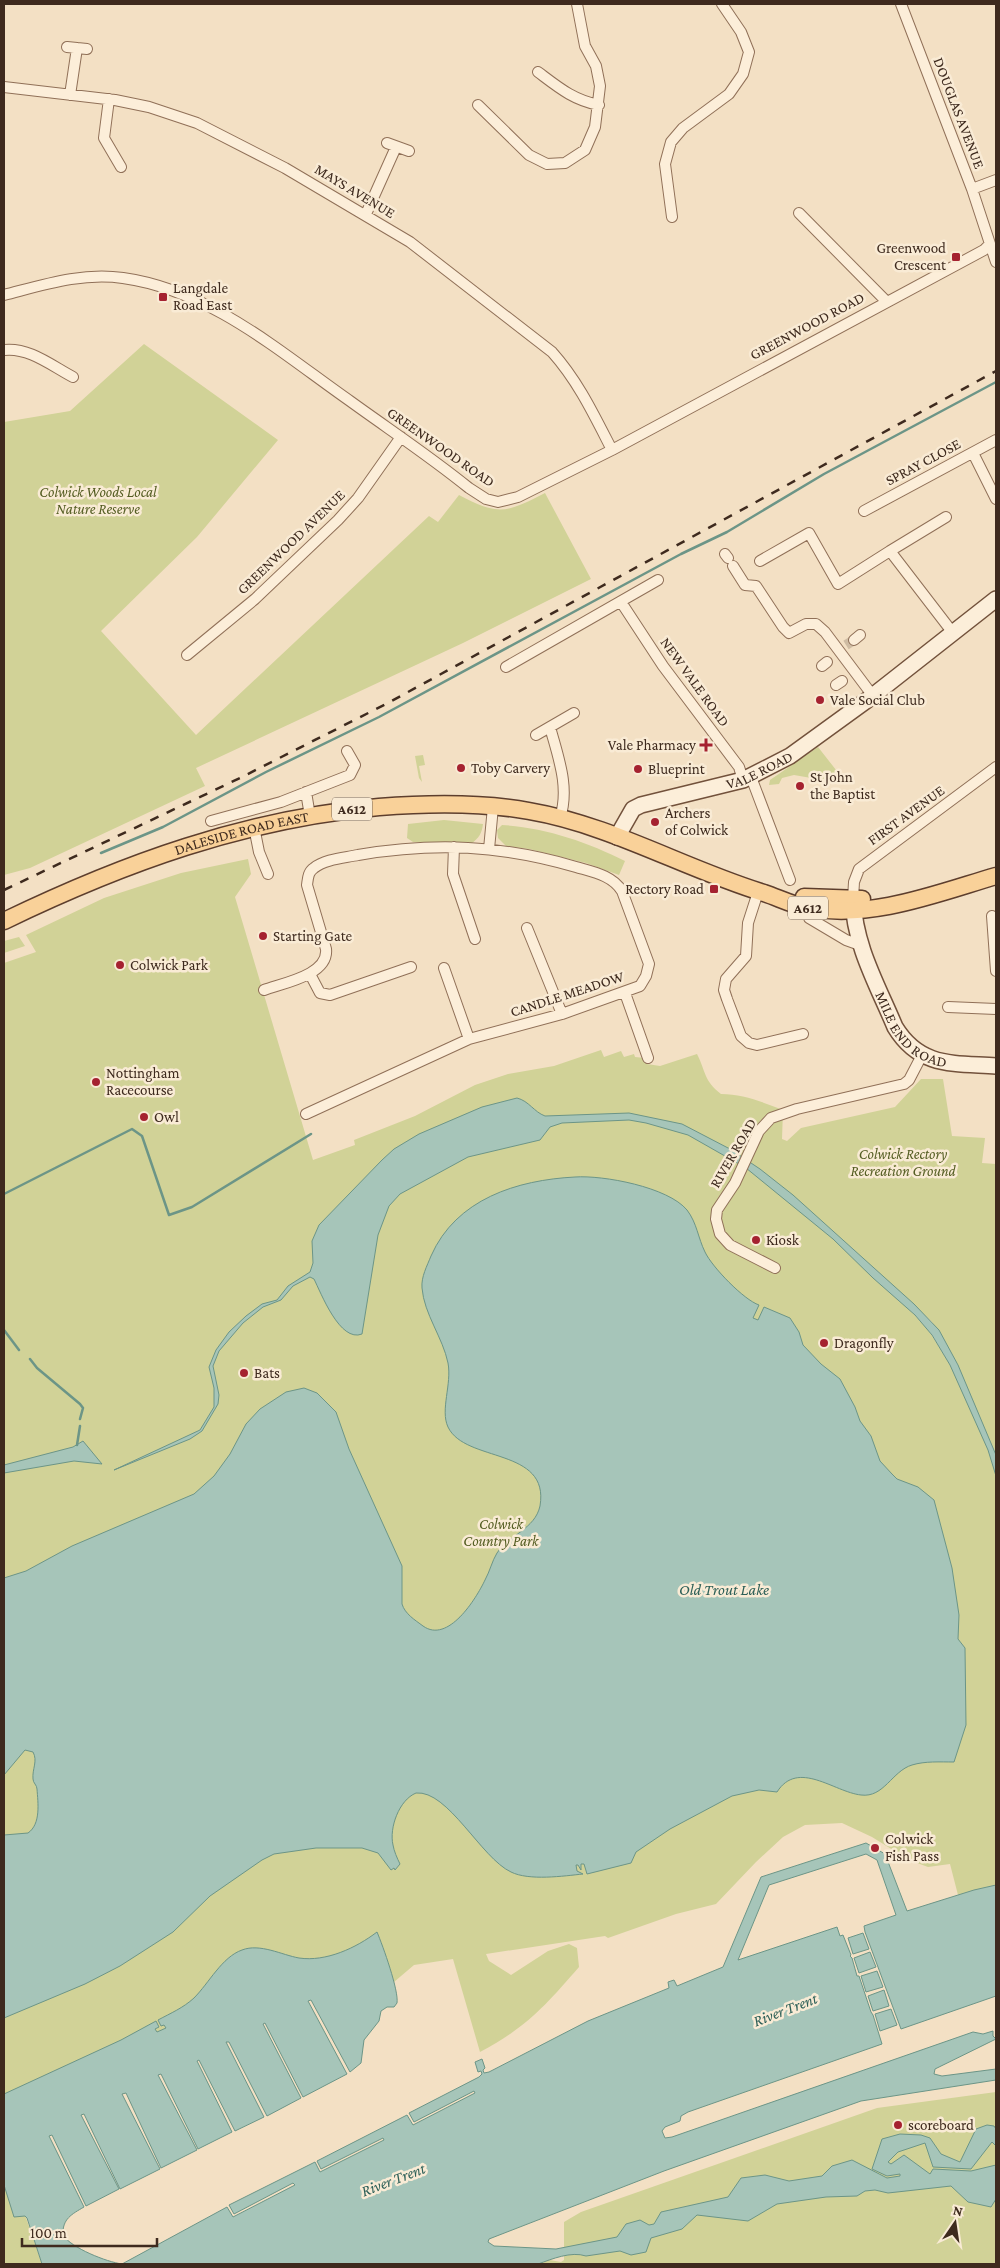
<svg xmlns="http://www.w3.org/2000/svg" width="1000" height="2268" font-family="'Crimson Pro',serif">
<style>
.green{fill:#d1d297;fill-rule:evenodd}
.water{fill:#a6c5b9;stroke:#6c9587}
.lines{fill:none;stroke-linecap:round;stroke-linejoin:round}
.stream{stroke:#6c9587;stroke-width:2.5}
.street-tunnel{stroke:#cfbca3;stroke-width:10;stroke-dasharray:10 5;stroke-linecap:butt}
.street-casing{stroke:#907058;stroke-width:12}
.secondary-casing{stroke:#72513b;stroke-width:18}
.primary-casing{stroke:#5d3e2d;stroke-width:19}
.street{stroke:#fceed9;stroke-width:10}
.secondary{stroke:#fceed9;stroke-width:15}
.primary{stroke:#f9d199;stroke-width:16}
.rail{stroke:#3e2a1e;stroke-width:2.5;stroke-dasharray:9 9;stroke-linecap:butt}
.poi-dot{fill:#a52230;stroke:#f9ebd5;stroke-width:2}
.labels{text-anchor:middle;stroke-width:5;stroke-linejoin:round;paint-order:stroke}
.shield{fill:#f9ebd5;stroke:#766455;stroke-width:1}
.shield-label{font-size:14px;font-weight:bold;fill:#3e2a1e}
.street-label{font-size:15px;fill:#3e2a1e;stroke:#f9ebd5}
.poi-label{font-size:15px;fill:#3e2a1e;stroke:#f9ebd5;text-anchor:start}
.park-label{font-size:15px;font-style:italic;fill:#545d22;stroke:#f9ebd5}
.water-label{font-size:16px;font-style:italic;fill:#2c5f57;stroke:#f9ebd5}
</style>
<rect width="100%" height="100%" fill="#f3e0c4"/>
<path class="green" d="M 144,344 L 278,440 L 197,537 L 101,631 L 196,735 L 429,516 L 438,522 L 459,495 C 499,516 506,513 545,493 L 591,579 L 463,643 L 196,768 L 205,786 L 30,868 L 4,875 L 4,422 L 70,411 Z
M 818,747 L 840,775 L 839,776 L 825,786 L 817,783 L 817,779 L 794,775 L 782,778 L 779,784 L 769,785 L 770,780 Z
M 423,755 L 425,765 L 419,766 L 422,782 L 419,778 L 415,756 Z
M 444,820 L 483,824 C 482,833 479,838 471,844 L 413,842 L 407,838 L 408,824 Z
M 502,825 C 543,827 588,842 625,861 L 619,875 L 586,863 L 529,849 L 506,846 L 498,838 L 497,830 Z
M 248,859 L 251,874 L 235,897 L 313,1160 L 355,1145 L 354,1140 L 415,1116 L 475,1085 L 508,1074 L 554,1066 L 601,1050 L 604,1057 L 621,1051 L 624,1057 L 634,1054 L 635,1057 L 645,1058 L 647,1064 L 660,1066 L 697,1054 C 706,1072 704,1081 721,1094 C 743,1094 762,1102 783,1110 L 782,1139 L 787,1141 L 801,1128 L 895,1107 L 921,1079 L 943,1079 L 952,1136 L 985,1138 L 982,1163 L 996,1164 L 996,1885 L 958,1895 L 950,1864 L 928,1867 L 909,1860 L 872,1837 L 842,1823 L 805,1825 L 783,1837 L 756,1862 L 716,1904 L 676,1914 L 608,1938 L 605,1936 L 486,1954 L 489,1961 L 511,1975 L 548,1951 L 569,1944 L 577,1948 L 579,1967 C 545,2006 527,2027 480,2052 L 453,1959 L 414,1965 L 394,1982 L 389,1969 L 269,1988 L 4,2128 L 4,963 L 36,952 L 26,935 L 104,898 L 181,873 ZM 886,1280 L 932,1322 L 958,1365 L 948,1361 L 927,1328 L 905,1305 Z
M 19,937 L 25,946 L 4,953 L 4,941 Z
M 996,2092 L 996,2264 L 522,2264 L 544,2259 L 561,2262 L 564,2260 L 564,2222 L 581,2212 L 877,2108 Z
M 4,2154 L 42,2264 L 4,2264 Z"/>
<path class="water" d="M 517,1098 C 529,1101 534,1112 545,1116 L 629,1113 L 682,1124 L 730,1149 L 760,1169 L 793,1195 L 914,1304 L 939,1330 L 958,1365 L 996,1455 L 996,1476 L 988,1450 L 950,1365 L 932,1335 L 915,1315 L 873,1278 L 833,1239 L 746,1168 L 688,1135 L 646,1123 L 629,1120 L 562,1123 L 550,1127 L 540,1140 L 468,1157 L 400,1194 L 389,1206 L 378,1235 L 362,1334 C 340,1343 321,1293 314,1279 L 310,1277 L 293,1286 L 281,1300 L 263,1307 L 243,1323 L 219,1351 L 213,1366 L 219,1395 L 218,1404 L 202,1431 L 190,1439 L 114,1470 L 200,1430 L 214,1407 L 214,1388 L 209,1367 L 216,1350 L 229,1332 L 246,1316 L 262,1304 L 277,1300 L 288,1286 L 310,1272 L 313,1263 L 312,1241 L 319,1225 L 382,1160 L 394,1149 L 419,1134 L 482,1107 Z
M 575,1177 C 603,1175 668,1187 687,1210 C 697,1223 698,1238 705,1252 C 712,1267 744,1300 759,1305 L 753,1318 L 758,1320 L 764,1307 L 790,1318 L 799,1332 L 803,1345 L 821,1364 L 840,1379 L 855,1407 L 860,1421 L 871,1436 L 880,1461 L 892,1474 L 897,1479 L 918,1487 L 934,1500 L 952,1568 L 959,1615 L 958,1639 L 965,1648 L 966,1725 L 954,1762 C 940,1762 925,1761 912,1765 C 892,1771 884,1798 861,1795 C 834,1792 798,1759 777,1792 L 759,1790 L 732,1796 L 670,1829 L 636,1852 L 631,1863 L 587,1874 L 584,1864 L 581,1864 L 581,1870 L 578,1865 L 576,1865 L 577,1871 L 583,1874 C 564,1876 529,1881 511,1872 C 481,1858 448,1790 416,1793 C 399,1800 389,1828 393,1845 C 394,1851 397,1858 400,1864 L 395,1870 L 394,1868 L 391,1870 L 378,1853 L 362,1848 L 316,1848 L 274,1854 L 262,1860 L 210,1896 L 173,1932 L 120,1966 L 85,1984 L 4,2018 L 4,1835 L 28,1833 C 41,1824 38,1803 37,1789 C 37,1785 33,1783 33,1779 C 32,1769 38,1761 33,1752 L 25,1750 L 4,1775 L 4,1578 L 26,1571 L 72,1546 L 194,1494 L 214,1476 L 230,1454 L 246,1424 L 260,1409 L 286,1392 L 304,1388 L 317,1393 L 336,1412 L 349,1449 L 402,1566 L 402,1604 C 405,1614 415,1620 423,1626 C 448,1644 476,1599 485,1580 C 490,1571 492,1561 497,1553 C 509,1535 535,1529 540,1506 C 550,1447 465,1463 448,1427 C 440,1410 452,1384 448,1363 C 443,1338 424,1314 422,1288 C 421,1277 427,1266 431,1256 C 456,1199 517,1180 575,1177 Z
M 83,1441 L 102,1464 L 74,1461 L 4,1473 L 4,1465 L 73,1447 Z
M 866,1843 L 885,1854 L 907,1911 L 974,1890 L 996,1885 L 996,1996 L 901,2029 L 865,1932 L 864,1926 L 896,1915 L 877,1860 L 866,1854 L 769,1885 L 738,1960 L 837,1927 L 840,1936 L 843,1935 L 851,1955 L 850,1956 L 852,1958 L 857,1976 L 859,1976 L 871,2012 L 873,2015 L 882,2044 L 688,2112 L 681,2116 L 680,2121 L 665,2127 L 662,2131 L 665,2138 L 672,2137 L 973,2032 L 983,2034 L 993,2031 L 993,2036 L 996,2039 L 935,2069 L 934,2074 L 942,2076 L 996,2069 L 996,2080 L 861,2101 L 664,2171 L 489,2239 L 488,2242 L 494,2246 L 556,2249 L 617,2237 L 626,2224 L 640,2220 L 649,2225 L 654,2224 L 661,2212 L 728,2197 L 741,2178 L 765,2175 L 789,2181 L 822,2176 L 832,2166 L 852,2160 L 887,2178 L 900,2176 L 900,2174 L 887,2176 L 872,2169 L 882,2139 L 900,2134 L 921,2135 L 930,2138 L 941,2154 L 960,2162 L 976,2129 L 987,2125 L 994,2126 L 996,2129 L 996,2146 L 992,2142 L 971,2169 L 933,2167 L 925,2143 L 898,2152 L 888,2162 L 891,2164 L 904,2155 L 930,2174 L 933,2169 L 971,2171 L 996,2165 L 996,2199 L 991,2207 L 968,2202 L 951,2186 L 888,2193 L 875,2190 L 865,2191 L 857,2196 L 826,2197 L 777,2204 L 748,2221 L 697,2215 L 682,2229 L 651,2238 L 646,2252 L 631,2255 L 620,2251 L 586,2256 C 571,2251 552,2259 538,2264 L 42,2264 L 27,2218 L 25,2216 L 14,2217 L 4,2185 L 4,2094 L 121,2040 L 156,2021 L 159,2027 L 155,2029 L 157,2032 L 166,2028 L 164,2025 L 161,2026 L 158,2020 C 171,2013 183,2008 194,1998 C 209,1983 222,1957 242,1950 C 260,1943 282,1955 299,1958 C 326,1962 356,1948 377,1932 C 383,1946 399,1991 397,2003 L 394,2007 L 387,2007 L 381,2011 L 379,2021 L 364,2040 L 361,2063 L 350,2072 L 311,2000 L 308,2001 L 347,2074 L 303,2097 L 265,2023 L 263,2024 L 301,2098 L 267,2116 L 229,2042 L 226,2042 L 264,2117 L 235,2131 L 199,2060 L 197,2061 L 232,2132 L 198,2149 L 161,2074 L 158,2075 L 197,2150 L 161,2168 L 126,2093 L 122,2094 L 160,2169 L 120,2189 L 84,2114 L 81,2115 L 119,2189 L 86,2206 L 52,2135 L 49,2136 L 84,2207 C 72,2214 62,2219 63,2235 C 71,2248 107,2262 122,2264 L 227,2207 L 233,2217 L 295,2185 L 293,2183 L 234,2214 L 229,2205 L 315,2162 L 320,2172 L 384,2140 L 383,2138 L 321,2169 L 317,2161 L 407,2115 L 413,2125 L 475,2093 L 474,2091 L 414,2122 L 409,2113 L 479,2077 L 482,2074 L 481,2071 L 478,2072 L 475,2062 L 482,2059 L 485,2068 L 483,2070 L 484,2073 L 489,2072 L 588,2021 L 669,1988 L 668,1982 L 674,1980 L 677,1986 L 723,1967 L 761,1877 Z
M 863,1933 L 869,1949 L 853,1954 L 848,1938 Z
M 870,1952 L 876,1967 L 859,1973 L 854,1958 Z
M 877,1971 L 883,1987 L 866,1992 L 861,1976 Z
M 884,1990 L 889,2006 L 873,2011 L 868,1996 Z
M 891,2009 L 897,2025 L 880,2031 L 875,2014 Z"/>
<g class="lines">
<path class="stream" d="M 101,853 L 163,827 L 266,772 L 379,717 L 681,554 L 727,532 L 824,474 L 996,382
M 4,1194 L 132,1129 L 142,1136 L 169,1215 L 192,1207 L 311,1134
M 4,1330 L 19,1350
M 30,1359 L 37,1368 L 80,1404 L 83,1408 L 80,1419
M 77,1445 L 80,1426"/>
<path class="street-tunnel" d="M 846,645 L 854,640"/>
<g class="street-casing">
<path id="street" d="M 901,4 L 972,189 L 996,262
M 67,47 L 87,49
M 538,72 C 558,87 573,100 599,105
M 4,87 L 115,100 L 149,107 L 197,123 L 285,168 L 410,242 L 552,352 C 578,381 594,415 612,450
M 70,95 L 77,48
M 109,99 L 104,138 L 121,167
M 478,105 L 529,155 L 547,164 L 565,163 L 585,150 L 595,127 L 600,86 L 596,66 L 585,46 L 577,4
M 387,143 L 409,151
M 972,189 L 996,180
M 799,213 L 886,301
M 366,214 L 396,147
M 672,217 L 665,164 L 671,142 L 683,128 L 729,94 L 743,74 L 749,52 L 741,32 L 722,4
M 4,295 C 43,285 82,272 123,278 C 210,290 280,352 350,401 C 390,430 431,457 469,488 L 486,499 L 498,502 L 518,497 L 612,450 L 984,250 L 989,245
M 4,350 C 29,347 52,366 73,377
M 973,453 L 996,499
M 864,511 L 996,440
M 890,551 L 946,517
M 725,554 L 728,558
M 760,561 L 809,533 L 838,584 L 890,551 L 953,633
M 733,566 L 745,585 L 756,586 L 783,627 L 789,633 L 806,624 L 816,624 L 825,632 L 873,696
M 621,602 L 663,666 L 739,767 L 743,780
M 854,640 L 860,635
M 187,655 L 255,599 L 338,520 L 358,498 L 401,437
M 822,666 L 827,662
M 506,667 L 658,580
M 836,685 L 842,681
M 550,727 C 558,757 570,787 560,818
M 536,735 L 574,713
M 751,777 L 790,880
M 306,792 L 310,816
M 211,821 L 281,802 L 350,775 L 355,765 L 347,751
M 254,827 L 259,852 L 268,874
M 454,847 L 453,874 L 475,939
M 489,849 L 493,807
M 758,892 L 748,923 L 746,956 L 726,979 L 724,990 L 727,999 L 741,1036 L 749,1043 L 757,1045 L 803,1034
M 853,899 L 854,882 L 859,869 L 996,767
M 992,916 L 996,971
M 809,918 L 846,940 L 860,945
M 527,928 L 562,1014
M 444,968 L 469,1039
M 310,974 L 320,993 L 330,995 L 411,967
M 264,990 C 283,983 329,975 326,949 L 307,885 C 308,878 308,872 314,868 C 325,859 344,858 358,855 C 435,842 501,845 576,867 C 593,872 612,875 622,891 L 649,964 L 646,976 L 640,986 L 562,1014 L 469,1039 L 306,1114
M 625,993 L 648,1058
M 948,1007 L 996,1009
M 775,1268 L 730,1245 L 720,1234 L 716,1219 L 717,1210 L 735,1183 L 759,1131 L 771,1118 L 797,1109 L 904,1084 L 909,1080 L 922,1055"/>
</g>
<g class="secondary-casing">
<g id="secondary">
<path id="s1" d="M 617,837 L 633,809 L 641,805 L 743,780 L 790,756 L 870,698 L 996,599"/>
<path id="s2" d="M 853,899 C 854,945 878,986 895,1027 C 920,1068 954,1063 996,1066"/>
</g>
</g>
<g class="primary-casing">
<g id="primary">
<path d="M 804,897 L 862,899"/>
<path id="s3" d="M 4,921 C 124,863 245,819 379,807 C 429,803 480,802 529,811 C 611,825 685,869 764,893 C 779,898 794,906 809,908 C 873,919 935,894 996,876"/>
</g>
</g>
<use href="#street" class="street"/>
<use href="#secondary" class="secondary"/>
<use href="#primary" class="primary"/>
<path class="rail" d="M 4,890 L 240,778 L 386,704 L 996,371"/>
</g>
<g class="poi-dot">
<rect x="951" y="252" width="10" height="10" rx="2.5"/>
<rect x="158" y="292" width="10" height="10" rx="2.5"/>
<circle cx="820" cy="700" r="5"/>
<path d="M703.5 737.5h5v5h5v5h-5v5h-5v-5h-5v-5h5z"/>
<circle cx="461" cy="768" r="5"/>
<circle cx="638" cy="769" r="5"/>
<circle cx="800" cy="786" r="5"/>
<circle cx="655" cy="822" r="5"/>
<rect x="709" y="884" width="10" height="10" rx="2.5"/>
<circle cx="263" cy="936" r="5"/>
<circle cx="120" cy="965" r="5"/>
<circle cx="96" cy="1082" r="5"/>
<circle cx="144" cy="1117" r="5"/>
<circle cx="756" cy="1240" r="5"/>
<circle cx="824" cy="1343" r="5"/>
<circle cx="244" cy="1373" r="5"/>
<circle cx="875" cy="1848" r="5"/>
<circle cx="898" cy="2125" r="5"/>
</g>
<g class="labels">
<g class="shield">
<rect x="332" y="797.5" width="40" height="23" rx="4"/>
<rect x="788" y="896.5" width="40" height="23" rx="4"/>
</g>
<g class="shield-label">
<text x="352" y="814">A612</text>
<text x="808" y="913">A612</text>
</g>
<g class="street-label">
<text transform="translate(959 113) rotate(69)" y="5">DOUGLAS AVENUE</text>
<text transform="translate(355 191) rotate(31)" y="5">MAYS AVENUE</text>
<text transform="translate(807 326) rotate(-28)" y="5">GREENWOOD ROAD</text>
<text transform="translate(441 447) rotate(35)" y="5">GREENWOOD ROAD</text>
<text transform="translate(923 462) rotate(-28)" y="5">SPRAY CLOSE</text>
<text transform="translate(291 542) rotate(-44)" y="5">GREENWOOD AVENUE</text>
<text transform="translate(695 682) rotate(54)" y="5">NEW VALE ROAD</text>
<text dy="5" stroke="none"><textPath href="#s1" startOffset="165">VALE ROAD</textPath></text>
<text transform="translate(906 815) rotate(-36)" y="5">FIRST AVENUE</text>
<text dy="5" stroke="none"><textPath href="#s3" startOffset="254">DALESIDE ROAD EAST</textPath></text>
<text transform="translate(567 994) rotate(-18)" y="5">CANDLE MEADOW</text>
<text dy="5" stroke="none"><textPath href="#s2" startOffset="149">MILE END ROAD</textPath></text>
<text transform="translate(733 1153) rotate(-60)" y="5">RIVER ROAD</text>
</g>
<g class="poi-label">
<text x="946" y="253" text-anchor="end">Greenwood<tspan x="946" dy="17">Crescent</tspan></text>
<text x="173" y="293">Langdale<tspan x="173" dy="17">Road East</tspan></text>
<text x="830" y="705">Vale Social Club</text>
<text x="696" y="750" text-anchor="end">Vale Pharmacy</text>
<text x="471" y="773">Toby Carvery</text>
<text x="648" y="774">Blueprint</text>
<text x="810" y="782">St John<tspan x="810" dy="17">the Baptist</tspan></text>
<text x="665" y="818">Archers<tspan x="665" dy="17">of Colwick</tspan></text>
<text x="704" y="894" text-anchor="end">Rectory Road</text>
<text x="273" y="941">Starting Gate</text>
<text x="130" y="970">Colwick Park</text>
<text x="106" y="1078">Nottingham<tspan x="106" dy="17">Racecourse</tspan></text>
<text x="154" y="1122">Owl</text>
<text x="766" y="1245">Kiosk</text>
<text x="834" y="1348">Dragonfly</text>
<text x="254" y="1378">Bats</text>
<text x="885" y="1844">Colwick<tspan x="885" dy="17">Fish Pass</tspan></text>
<text x="908" y="2130">scoreboard</text>
</g>
<g class="park-label">
<text x="98" y="497">Colwick Woods Local<tspan x="98" dy="17">Nature Reserve</tspan></text>
<text x="903" y="1159">Colwick Rectory<tspan x="903" dy="17">Recreation Ground</tspan></text>
<text x="501" y="1529">Colwick<tspan x="501" dy="17">Country Park</tspan></text>
</g>
<g class="water-label">
<text x="724" y="1595">Old Trout Lake</text>
<text transform="translate(785 2009) rotate(-21)" y="6">River Trent</text>
<text transform="translate(393 2179) rotate(-21)" y="6">River Trent</text>
</g>
</g>
<rect width="1000" height="2268" fill="none" stroke="#3e2a1e" stroke-width="10"/>
<g transform="translate(955 2223) rotate(13)" stroke="#f9ebd5" stroke-width="4" paint-order="stroke">
<path d="M0-4L9 19L0 12L-9 19Z" fill="#3e2a1e"/>
<text y="-8" font-size="14" font-weight="bold" text-anchor="middle" fill="#3e2a1e">N</text>
</g>
<path d="M22 2238v8h135v-8" fill="none" stroke="#3e2a1e" stroke-width="2.5"/>
<text x="30" y="2238" font-size="15" fill="#3e2a1e" stroke="#f9ebd5" stroke-width="4" paint-order="stroke">100 m</text>
</svg>
